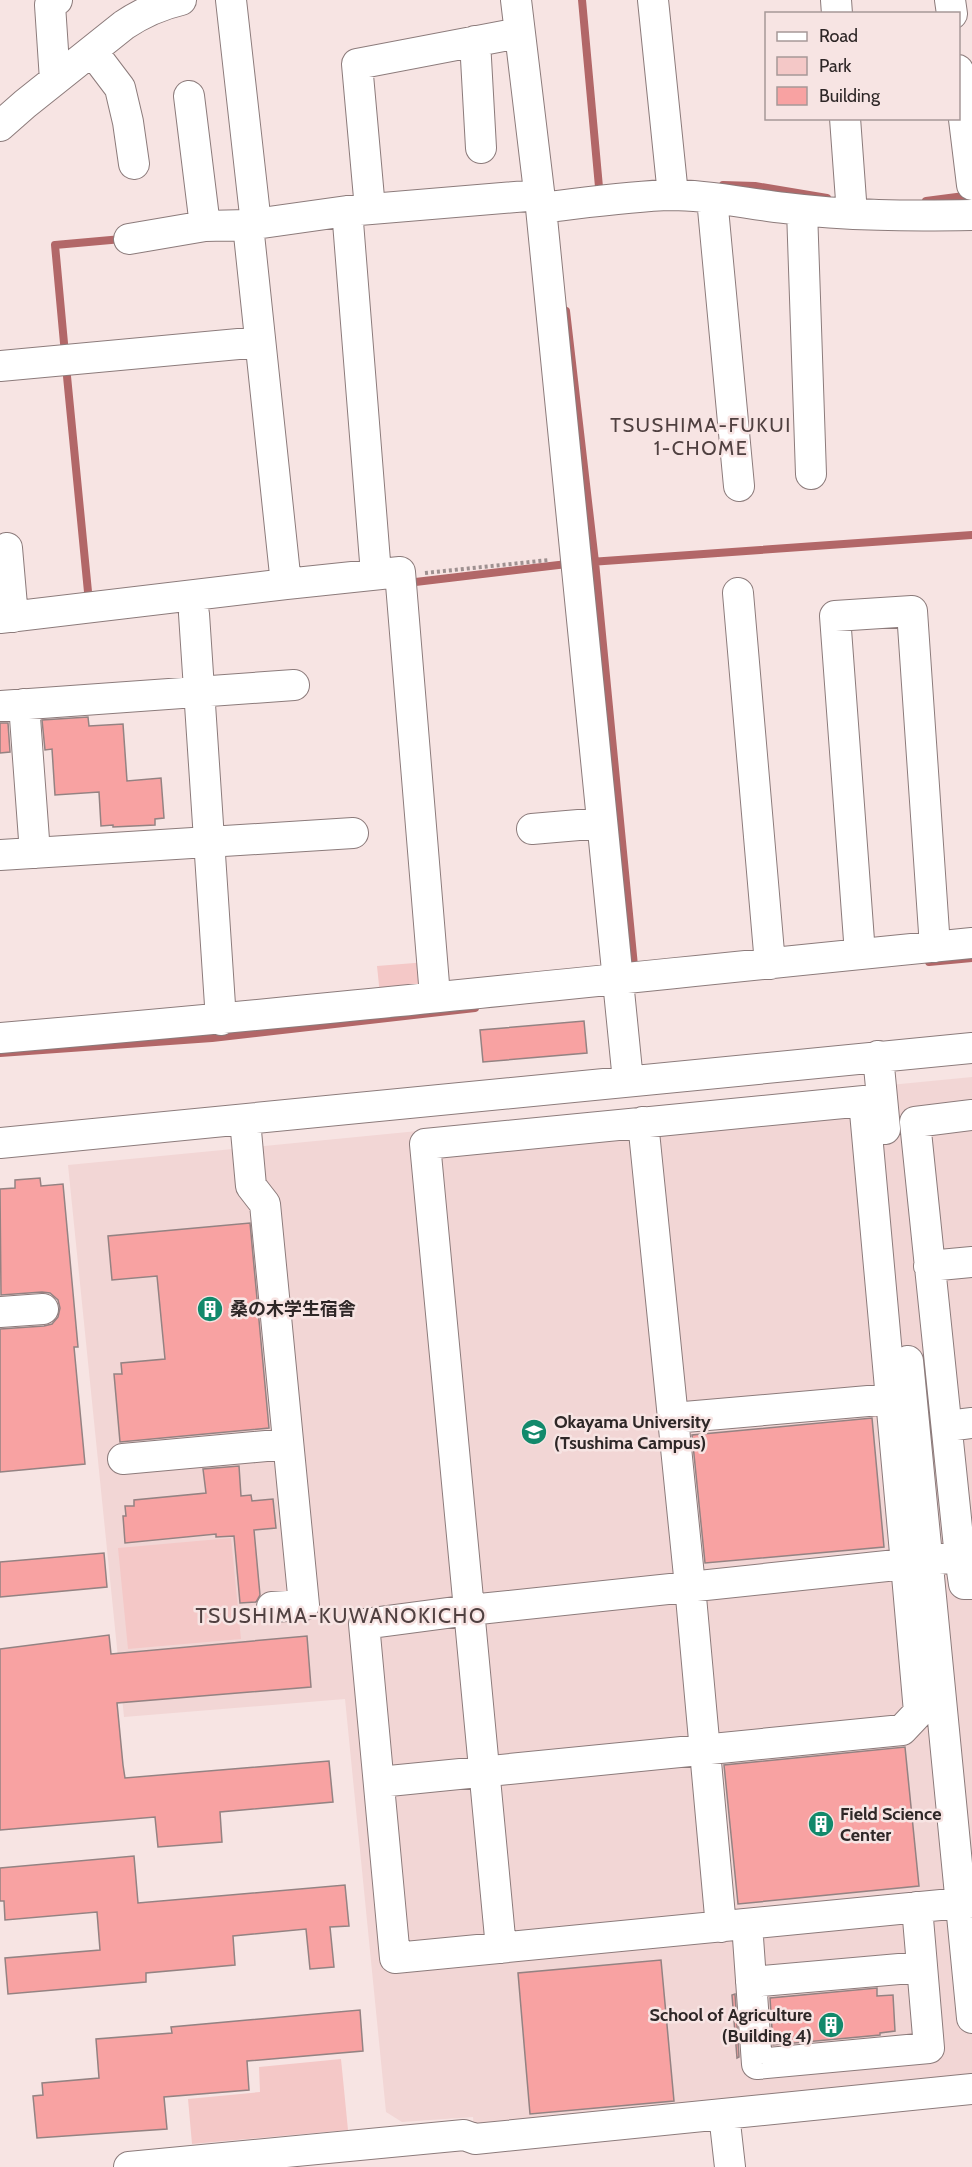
<svg xmlns="http://www.w3.org/2000/svg" width="972" height="2167" font-family="Cabin,'Noto Sans JP',sans-serif">
<style>
.built{fill:#f2d6d5}
.green{fill:#f4c8c7}
.lines{fill:none;stroke-linecap:round;stroke-linejoin:round}
.stream{stroke:#b26768;stroke-width:8}
.building{fill:#f8a2a2;stroke:#948282;stroke-width:1.5}
.minor-casing{stroke:#8c7b7b;stroke-width:32}
.path{stroke:#9e9090;stroke-width:4;stroke-dasharray:3 3;stroke-linecap:butt}
.minor{stroke:#fff;stroke-width:30}
.labels{text-anchor:middle;stroke-width:5;stroke-linejoin:round;paint-order:stroke}
.poi-label{font-size:18px;font-weight:bold;fill:#2e2727;stroke:#f7e4e3;text-anchor:start}
.neighbourhood-label{font-size:20px;letter-spacing:1.5px;fill:#4f4040;stroke:#f7e4e3}
.quarter-label{font-size:21px;letter-spacing:1.5px;fill:#4f4040;stroke:#f7e4e3}
</style>
<rect width="100%" height="100%" fill="#f7e4e3"/>
<path class="built" d="M 972,1077 L 972,2083 L 474,2127 L 473,2117 L 402,2122 L 386,2112 L 345,1699 L 124,1717 L 68,1165 Z"/>
<path class="green" d="M 427,962 L 428,982 L 380,995 L 377,966 Z
M 231,1538 L 241,1639 L 128,1649 L 118,1548 Z
M 341,2059 L 348,2130 L 192,2144 L 188,2099 L 260,2092 L 259,2067 Z"/>
<g class="lines">
<path class="stream" d="M 582,0 L 599,187
M 723,185 L 755,186 L 827,198
M 926,201 L 972,195
M 566,311 L 595,562 L 634,966
M 65,354 L 55,245 L 122,239
M 66,366 L 89,602
M 590,562 L 972,535
M 407,583 L 567,564
M 929,962 L 972,958
M 0,1053 L 212,1038 L 475,1008"/>
</g>
<path class="building" d="M 88,717 L 89,726 L 123,724 L 127,781 L 161,778 L 164,818 L 155,819 L 155,825 L 113,827 L 113,825 L 101,826 L 99,792 L 55,795 L 52,749 L 45,750 L 42,720 Z
M 0,723 L 8,723 L 10,752 L 0,753 Z
M 584,1021 L 587,1053 L 483,1062 L 480,1030 Z
M 40,1178 L 41,1186 L 63,1184 L 78,1347 L 74,1347 L 85,1464 L 0,1472 L 0,1329 L 44,1326 L 52,1324 L 58,1317 L 60,1308 L 58,1300 L 50,1293 L 42,1292 L 1,1295 L 0,1189 L 15,1188 L 15,1180 Z
M 250,1223 L 269,1428 L 120,1442 L 114,1374 L 122,1374 L 121,1363 L 165,1359 L 157,1276 L 112,1280 L 108,1236 Z
M 872,1418 L 884,1547 L 705,1563 L 692,1435 Z
M 239,1466 L 241,1496 L 251,1495 L 252,1501 L 273,1499 L 276,1528 L 254,1530 L 260,1595 L 256,1602 L 240,1603 L 234,1536 L 216,1537 L 216,1534 L 125,1543 L 123,1516 L 126,1516 L 125,1506 L 134,1506 L 134,1500 L 206,1493 L 203,1469 Z
M 104,1553 L 107,1587 L 0,1597 L 0,1562 Z
M 109,1635 L 111,1654 L 307,1636 L 311,1687 L 117,1703 L 123,1765 L 125,1778 L 329,1761 L 333,1802 L 220,1812 L 222,1842 L 158,1847 L 155,1817 L 0,1830 L 0,1649 Z
M 905,1747 L 919,1886 L 738,1904 L 724,1765 Z
M 134,1856 L 138,1903 L 345,1885 L 349,1926 L 330,1927 L 334,1967 L 310,1969 L 306,1929 L 233,1936 L 235,1965 L 146,1973 L 146,1982 L 8,1994 L 5,1958 L 100,1950 L 97,1912 L 5,1920 L 4,1901 L 0,1901 L 0,1868 Z
M 661,1960 L 674,2101 L 530,2114 L 518,1973 Z
M 877,1988 L 877,1996 L 893,1995 L 895,2031 L 880,2033 L 880,2035 L 773,2045 L 770,1998 Z
M 735,1994 L 739,2057 L 737,2058 L 732,1995 Z
M 360,2010 L 363,2051 L 247,2061 L 249,2090 L 164,2097 L 167,2129 L 37,2138 L 33,2096 L 43,2095 L 42,2083 L 99,2078 L 96,2039 L 172,2033 L 171,2027 Z"/>
<g class="lines">
<g class="minor-casing">
<path id="minor" d="M 231,0 L 256,224
M 516,0 L 541,208 L 628,1081
M 653,0 L 673,195
M 836,0 L 837,14
M 950,0 L 952,14
M 475,41 L 481,148
M 92,51 L 120,88 L 128,122 L 134,164
M 958,70 L 972,185
M 55,80 L 50,5 L 57,0
M 189,96 L 205,226
M 845,118 L 852,214
M 0,126 L 25,104 L 124,25 C 142,13 159,5 181,0
M 712,198 L 739,486
M 541,208 C 584,203 628,196 672,195 C 710,195 748,204 785,208 C 848,216 909,216 972,215
M 370,209 L 357,64 L 519,33
M 802,210 L 811,474
M 348,222 L 376,574
M 248,225 L 286,584
M 129,239 L 205,226 L 248,225 L 347,211 L 539,195
M 0,366 L 260,342
M 7,548 L 13,617
M 738,593 L 770,964
M 194,614 L 221,1020
M 0,618 L 286,584 L 400,572 L 435,996
M 24,704 L 35,853
M 0,706 L 294,685
M 532,829 L 602,823
M 0,855 L 353,833
M 860,954 L 835,616 L 912,611 L 935,947
M 0,1038 C 324,1011 648,975 972,943
M 878,1056 L 885,1129
M 245,1120 L 251,1186 L 265,1204 L 304,1605 L 272,1607
M 643,1122 L 690,1586 L 721,1927
M 0,1143 L 972,1048
M 929,1266 L 972,1262
M 0,1312 L 43,1309
M 908,1361 L 972,2018
M 673,1418 L 891,1399 L 906,1564
M 948,1426 L 972,1423
M 123,1459 L 288,1444
M 960,1557 L 964,1584 L 972,1584
M 927,1560 L 960,1557 L 915,1122 L 972,1115
M 379,1782 L 902,1730 L 919,1712 L 906,1564 L 470,1610 L 364,1624 L 395,1958 L 972,1902
M 747,1924 L 757,2064 L 929,2048 L 917,1907
M 501,1948 L 425,1144 L 864,1101 L 891,1399
M 751,1982 L 922,1967
M 724,2114 L 730,2167
M 129,2167 L 464,2135 L 475,2139 L 972,2089"/>
</g>
<path class="path" d="M 425,573 L 549,560"/>
<use href="#minor" class="minor"/>
</g>
<defs>
<g id="building-disc" transform="scale(1.35)"><circle r="9.5" fill="#12896b" stroke="#f7e4e3"/><path d="M-4-6H4V6H1V3H-1V6H-4ZM-2.5-4.3h1.7v1.8h-1.7ZM.8-4.3h1.7v1.8H.8ZM-2.5-1h1.7V.8h-1.7ZM.8-1h1.7V.8H.8Z" fill="#fff"/></g>
<g id="university-disc" transform="scale(1.35)"><circle r="9.5" fill="#12896b" stroke="#f7e4e3"/><path d="M0-5L7-2L0 1L-7-2ZM-4 1L0 2.5L4 1V4Q0 6-4 4Z" fill="#fff"/></g>
</defs>
<g fill-rule="evenodd">
<use href="#building-disc" x="210" y="1309"/>
<use href="#university-disc" x="534" y="1432"/>
<use href="#building-disc" x="821" y="1824"/>
<use href="#building-disc" x="831" y="2025"/>
</g>
<g class="labels">
<g class="poi-label">
<text x="230" y="1315">桑の木学生宿舎</text>
<text x="554" y="1428">Okayama University<tspan x="554" dy="21">(Tsushima Campus)</tspan></text>
<text x="840" y="1820">Field Science<tspan x="840" dy="21">Center</tspan></text>
<text x="812" y="2021" text-anchor="end">School of Agriculture<tspan x="812" dy="21">(Building 4)</tspan></text>
</g>
<g class="neighbourhood-label">
<text x="701" y="432">TSUSHIMA-FUKUI<tspan x="701" dy="23">1-CHOME</tspan></text>
</g>
<g class="quarter-label">
<text x="341" y="1623">TSUSHIMA-KUWANOKICHO</text>
</g>
</g>
<rect x="765" y="12" width="195" height="108" fill="#f7e4e3" stroke="#a79898" stroke-width="1.5"/>
<rect x="777" y="32" width="30" height="9" fill="#ffffff" stroke="#a79898" stroke-width="1.5"/>
<text x="819" y="42" font-size="18" fill="#2e2727">Road</text>
<rect x="777" y="57" width="30" height="18" fill="#f4c8c7" stroke="#a79898" stroke-width="1.5"/>
<text x="819" y="72" font-size="18" fill="#2e2727">Park</text>
<rect x="777" y="87" width="30" height="18" fill="#f8a2a2" stroke="#a79898" stroke-width="1.5"/>
<text x="819" y="102" font-size="18" fill="#2e2727">Building</text>
</svg>
